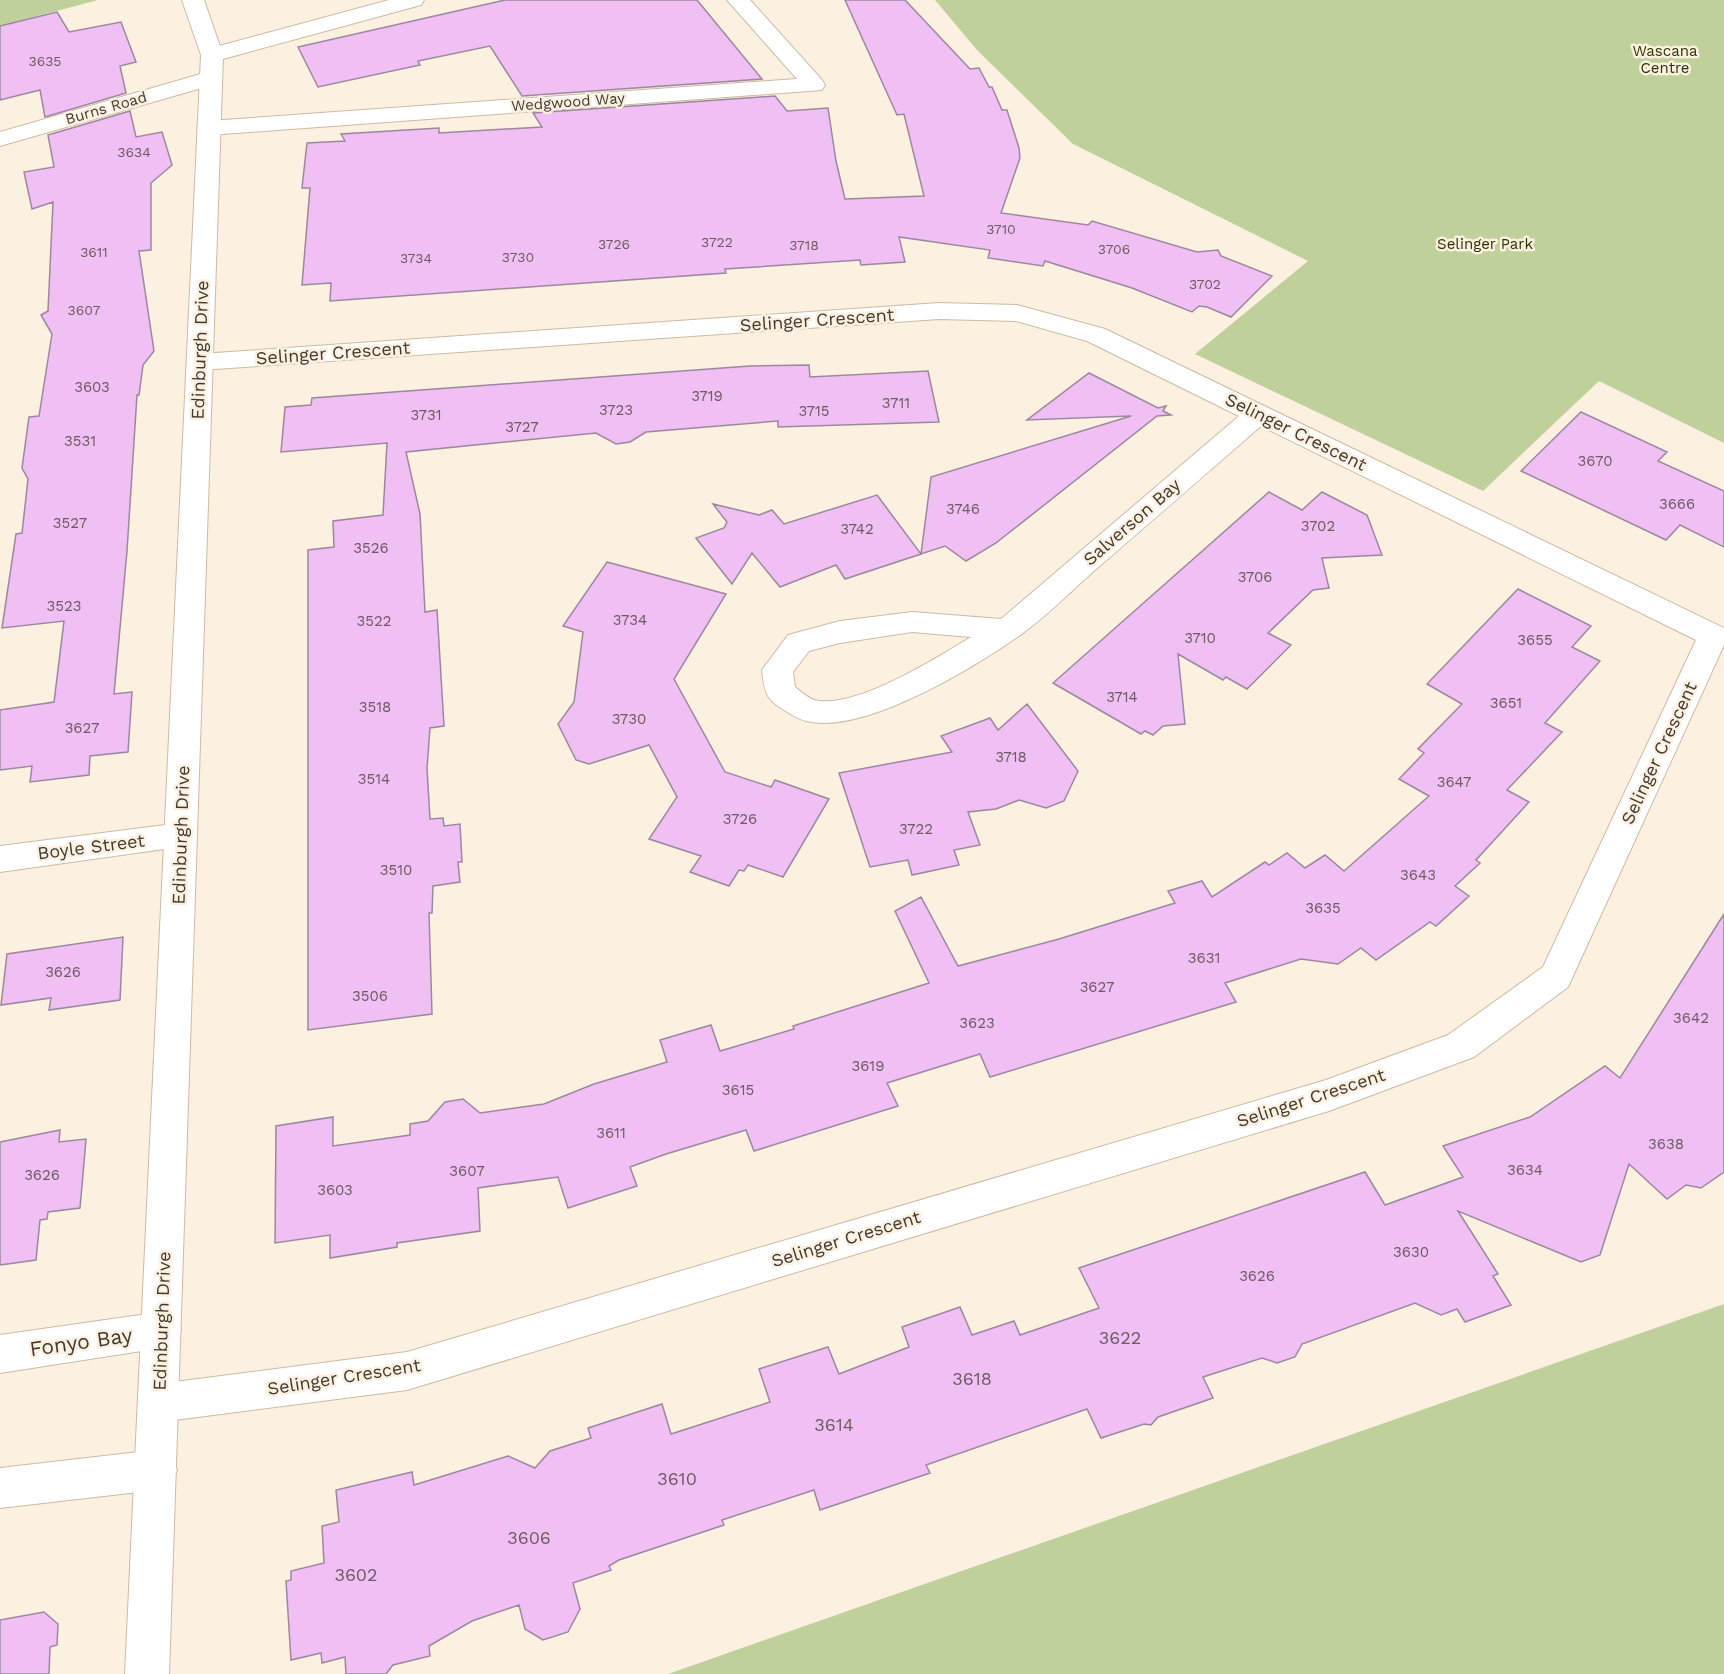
<svg xmlns="http://www.w3.org/2000/svg" width="1724" height="1674" font-family="'Work Sans',sans-serif">
<style>
.green{fill:#bfd09b}
.building{fill:#f0bff4;stroke:#9c889e;stroke-width:1.5}
.lines{fill:none;stroke-linecap:round;stroke-linejoin:round}
.minor-casing{stroke:#cdbaa2;stroke-width:2}
.tertiary-casing{stroke:#cdbaa2;stroke-width:2}
.minor{fill:#fff;fill-rule:evenodd}
.tertiary{fill:#fff;fill-rule:evenodd}
.labels{text-anchor:middle;stroke-width:5;stroke-linejoin:round;paint-order:stroke}
.far-number-label{font-size:14px;fill:#6d5b61}
.far-park-label{font-size:15px;fill:#293503;stroke:#fcf0e1}
.far-street-label{font-size:15px;fill:#413a30;stroke:#fcf0e1}
.number-label{font-size:15px;fill:#6d5b61}
.street-label{font-size:18px;fill:#413a30;stroke:#fcf0e1}
.near-number-label{font-size:18px;fill:#6d5b61}
.near-street-label{font-size:21px;fill:#413a30;stroke:#fcf0e1}
</style>
<rect width="100%" height="100%" fill="#fcf0e1"/>
<path class="green" d="M 0,0 L 98,0 L 0,26 Z
M 935,0 L 1724,0 L 1724,443 L 1599,381 L 1483,491 L 1195,354 L 1308,261 L 1073,144 L 977,50 Z
M 1724,1304 L 1724,1674 L 668,1674 Z"/>
<path class="building" d="M 505,0 L 697,0 L 762,79 L 522,96 L 490,46 L 418,61 L 420,65 L 318,87 L 298,47 Z
M 845,0 L 905,0 L 970,69 L 979,68 L 989,87 L 992,87 L 1002,110 L 1007,110 L 1019,148 L 1020,158 L 1001,213 L 1088,225 L 1092,221 L 1197,252 L 1218,250 L 1221,256 L 1272,276 L 1231,317 L 1207,307 L 1199,306 L 1192,312 L 1132,288 L 1045,261 L 1043,266 L 988,258 L 990,250 L 899,237 L 905,262 L 861,265 L 860,260 L 725,269 L 726,273 L 330,301 L 331,283 L 302,285 L 310,188 L 302,188 L 307,143 L 345,141 L 341,134 L 439,128 L 439,133 L 542,127 L 533,113 L 775,96 L 787,111 L 828,108 L 836,161 L 845,199 L 924,196 L 904,114 L 897,115 Z
M 57,12 L 69,32 L 121,22 L 136,62 L 120,66 L 126,93 L 45,117 L 40,90 L 0,100 L 0,26 Z
M 130,111 L 136,137 L 162,132 L 172,165 L 151,183 L 151,250 L 139,251 L 154,351 L 143,365 L 139,395 L 137,395 L 127,551 L 114,694 L 132,692 L 128,752 L 90,756 L 89,775 L 30,782 L 32,766 L 0,770 L 0,710 L 54,702 L 64,621 L 2,628 L 16,534 L 22,533 L 28,479 L 22,468 L 29,417 L 39,416 L 52,334 L 41,315 L 48,311 L 53,202 L 32,209 L 24,172 L 54,167 L 48,135 Z
M 809,365 L 810,377 L 928,371 L 939,422 L 778,427 L 778,421 L 646,432 L 630,442 L 616,444 L 596,433 L 406,452 L 420,514 L 425,612 L 437,610 L 444,726 L 430,728 L 427,768 L 430,819 L 443,818 L 444,826 L 460,824 L 462,862 L 458,862 L 460,882 L 433,886 L 432,913 L 429,913 L 432,1014 L 308,1030 L 308,550 L 334,547 L 333,521 L 383,515 L 387,443 L 281,452 L 285,407 L 311,405 L 312,398 L 750,366 Z
M 1089,373 L 1158,408 L 1166,406 L 1163,411 L 1171,415 L 1157,416 L 996,543 L 966,561 L 945,546 L 921,554 L 931,477 L 1131,416 L 1027,420 Z
M 1581,412 L 1667,452 L 1658,461 L 1724,491 L 1724,547 L 1680,525 L 1666,540 L 1521,471 Z
M 1269,492 L 1302,510 L 1322,492 L 1367,515 L 1382,555 L 1322,558 L 1329,588 L 1313,590 L 1268,633 L 1291,645 L 1247,689 L 1226,677 L 1223,680 L 1178,654 L 1185,724 L 1163,726 L 1153,735 L 1145,731 L 1141,734 L 1053,683 Z
M 877,495 L 921,554 L 845,579 L 836,565 L 780,587 L 752,553 L 732,584 L 696,538 L 724,528 L 727,522 L 713,504 L 759,515 L 772,510 L 784,524 Z
M 607,562 L 726,594 L 674,679 L 725,772 L 771,787 L 775,780 L 829,799 L 783,877 L 748,865 L 744,871 L 739,870 L 729,886 L 690,872 L 701,856 L 649,839 L 677,797 L 649,745 L 589,764 L 576,760 L 558,724 L 574,702 L 583,632 L 563,626 Z
M 1518,589 L 1591,626 L 1572,647 L 1600,661 L 1545,723 L 1562,732 L 1507,790 L 1529,802 L 1476,860 L 1480,863 L 1455,886 L 1469,896 L 1436,926 L 1430,922 L 1376,960 L 1361,948 L 1338,964 L 1301,959 L 1225,983 L 1236,1002 L 990,1077 L 980,1054 L 887,1083 L 898,1106 L 754,1151 L 746,1130 L 666,1154 L 630,1167 L 637,1186 L 568,1208 L 558,1177 L 478,1188 L 480,1231 L 397,1243 L 397,1247 L 330,1258 L 330,1235 L 275,1243 L 276,1126 L 333,1117 L 333,1146 L 410,1135 L 410,1124 L 428,1121 L 445,1102 L 463,1099 L 480,1113 L 544,1104 L 594,1084 L 667,1062 L 660,1040 L 711,1025 L 720,1051 L 794,1029 L 793,1026 L 929,983 L 895,911 L 921,897 L 958,966 L 1059,939 L 1175,903 L 1168,891 L 1202,881 L 1212,897 L 1265,862 L 1269,865 L 1287,853 L 1305,868 L 1325,855 L 1344,871 L 1429,796 L 1399,779 L 1424,753 L 1418,749 L 1462,704 L 1427,684 Z
M 1027,704 L 1078,771 L 1064,801 L 1046,808 L 1019,800 L 996,809 L 968,812 L 980,845 L 954,850 L 959,865 L 912,875 L 908,860 L 870,867 L 839,773 L 952,752 L 941,736 L 990,718 L 998,730 Z
M 1724,914 L 1724,1172 L 1701,1188 L 1686,1185 L 1667,1199 L 1629,1164 L 1600,1255 L 1581,1262 L 1458,1211 L 1498,1274 L 1493,1276 L 1511,1305 L 1465,1322 L 1457,1309 L 1441,1315 L 1415,1303 L 1302,1344 L 1295,1357 L 1277,1363 L 1262,1358 L 1203,1377 L 1213,1398 L 1158,1417 L 1151,1425 L 1144,1424 L 1101,1438 L 1087,1409 L 926,1465 L 930,1473 L 820,1510 L 814,1490 L 722,1520 L 724,1525 L 619,1560 L 609,1566 L 611,1570 L 573,1583 L 580,1609 L 568,1632 L 543,1640 L 525,1629 L 519,1605 L 472,1621 L 429,1646 L 430,1656 L 393,1665 L 386,1674 L 346,1674 L 345,1657 L 322,1663 L 321,1653 L 291,1660 L 286,1581 L 291,1580 L 291,1571 L 324,1563 L 322,1526 L 339,1522 L 336,1490 L 412,1472 L 414,1485 L 508,1456 L 535,1468 L 550,1451 L 591,1438 L 588,1428 L 662,1404 L 671,1434 L 770,1402 L 759,1369 L 828,1347 L 839,1374 L 909,1347 L 902,1327 L 960,1307 L 972,1335 L 1014,1321 L 1020,1335 L 1099,1308 L 1079,1268 L 1365,1172 L 1385,1205 L 1463,1177 L 1443,1146 L 1530,1117 L 1605,1066 L 1620,1078 Z
M 123,937 L 120,1000 L 49,1010 L 51,998 L 1,1005 L 7,954 Z
M 60,1130 L 59,1142 L 86,1139 L 80,1208 L 48,1212 L 47,1219 L 40,1220 L 36,1260 L 0,1265 L 0,1142 Z
M 44,1612 L 58,1624 L 57,1645 L 50,1647 L 49,1674 L 0,1674 L 0,1620 Z"/>
<g class="lines">
<g class="minor-casing">
<path id="minor" d="M 389,0 L 424,0 L 421,5 L 212,62 L 204,60 L 201,55 L 204,50 Z
M 727,0 L 750,0 L 822,80 L 825,85 L 822,90 L 209,135 L 201,133 L 197,128 L 201,123 L 209,121 L 797,79 Z
M 211,71 L 219,73 L 222,78 L 219,83 L 0,146 L 0,132 Z
M 939,303 L 1017,305 L 1105,329 L 1724,628 L 1724,645 L 1568,987 L 1474,1057 L 1329,1111 L 407,1390 L 159,1422 L 145,1417 L 139,1403 L 145,1389 L 159,1384 L 407,1352 L 1326,1080 L 1448,1035 L 1543,967 L 1696,640 L 1261,426 C 1206,474 1151,522 1095,570 C 1070,592 1044,619 1016,638 C 971,669 844,748 792,715 C 768,700 765,699 762,670 L 788,635 L 840,621 L 912,612 L 1001,619 L 1239,416 L 1087,341 L 1016,321 L 939,319 L 200,370 L 191,368 L 187,362 L 191,356 L 200,354 ZM 912,632 L 971,637 C 936,658 855,710 814,700 C 808,698 800,691 795,687 L 793,672 L 809,651 L 840,643 Z
M 181,823 L 193,827 L 197,836 L 193,845 L 0,872 L 0,846 Z
M 161,1312 L 175,1317 L 181,1330 L 175,1343 L 161,1348 L 0,1373 L 0,1335 Z
M 156,1450 L 171,1456 L 177,1470 L 171,1484 L 156,1490 L 0,1508 L 0,1468 Z"/>
</g>
<g class="tertiary-casing">
<path id="tertiary" d="M 182,0 L 204,0 L 223,55 L 169,1674 L 125,1674 L 201,55 Z"/>
</g>
<use href="#minor" class="minor"/>
<use href="#tertiary" class="tertiary"/>
</g>
<g class="labels">
<g class="far-number-label">
<text x="45" y="66">3635</text>
<text x="134" y="157">3634</text>
<text x="1001" y="234">3710</text>
<text x="717" y="247">3722</text>
<text x="614" y="249">3726</text>
<text x="804" y="250">3718</text>
<text x="1114" y="254">3706</text>
<text x="94" y="257">3611</text>
<text x="518" y="262">3730</text>
<text x="416" y="263">3734</text>
<text x="1205" y="289">3702</text>
<text x="84" y="315">3607</text>
</g>
<g class="far-park-label">
<text x="1665" y="56">Wascana<tspan x="1665" dy="17">Centre</tspan></text>
<text x="1485" y="249">Selinger Park</text>
</g>
<g class="far-street-label">
<text transform="translate(568 102) rotate(-4)" y="5">Wedgwood Way</text>
<text transform="translate(106 108) rotate(-16)" y="5">Burns Road</text>
</g>
<g class="number-label">
<text x="92" y="392">3603</text>
<text x="707" y="401">3719</text>
<text x="896" y="408">3711</text>
<text x="616" y="415">3723</text>
<text x="814" y="416">3715</text>
<text x="426" y="420">3731</text>
<text x="522" y="432">3727</text>
<text x="80" y="446">3531</text>
<text x="1595" y="466">3670</text>
<text x="1677" y="509">3666</text>
<text x="963" y="514">3746</text>
<text x="70" y="528">3527</text>
<text x="1318" y="531">3702</text>
<text x="857" y="534">3742</text>
<text x="371" y="553">3526</text>
<text x="1255" y="582">3706</text>
<text x="64" y="611">3523</text>
<text x="630" y="625">3734</text>
<text x="374" y="626">3522</text>
<text x="1200" y="643">3710</text>
<text x="1535" y="645">3655</text>
<text x="1122" y="702">3714</text>
<text x="1506" y="708">3651</text>
<text x="375" y="712">3518</text>
<text x="629" y="724">3730</text>
<text x="82" y="733">3627</text>
<text x="1011" y="762">3718</text>
<text x="374" y="784">3514</text>
<text x="1454" y="787">3647</text>
<text x="740" y="824">3726</text>
<text x="916" y="834">3722</text>
<text x="396" y="875">3510</text>
<text x="1418" y="880">3643</text>
<text x="1323" y="913">3635</text>
<text x="1204" y="963">3631</text>
<text x="63" y="977">3626</text>
<text x="1097" y="992">3627</text>
<text x="370" y="1001">3506</text>
<text x="1691" y="1023">3642</text>
<text x="977" y="1028">3623</text>
<text x="868" y="1071">3619</text>
<text x="738" y="1095">3615</text>
<text x="611" y="1138">3611</text>
<text x="1666" y="1149">3638</text>
<text x="1525" y="1175">3634</text>
<text x="467" y="1176">3607</text>
<text x="42" y="1180">3626</text>
<text x="335" y="1195">3603</text>
<text x="1411" y="1257">3630</text>
<text x="1257" y="1281">3626</text>
</g>
<g class="street-label">
<text transform="translate(817 320) rotate(-4)" y="6">Selinger Crescent</text>
<text transform="translate(200 350) rotate(-88)" y="6">Edinburgh Drive</text>
<text transform="translate(333 353) rotate(-4)" y="6">Selinger Crescent</text>
<text transform="translate(1296 432) rotate(26)" y="6">Selinger Crescent</text>
<text transform="translate(1132 522) rotate(-41)" y="6">Salverson Bay</text>
<text transform="translate(1659 753) rotate(-65)" y="6">Selinger Crescent</text>
<text transform="translate(181 835) rotate(-88)" y="6">Edinburgh Drive</text>
<text transform="translate(91 847) rotate(-7)" y="6">Boyle Street</text>
<text transform="translate(1311 1098) rotate(-18)" y="6">Selinger Crescent</text>
<text transform="translate(846 1239) rotate(-17)" y="6">Selinger Crescent</text>
<text transform="translate(162 1321) rotate(-88)" y="6">Edinburgh Drive</text>
<text transform="translate(344 1377) rotate(-9)" y="6">Selinger Crescent</text>
</g>
<g class="near-number-label">
<text x="1120" y="1344">3622</text>
<text x="972" y="1385">3618</text>
<text x="834" y="1431">3614</text>
<text x="677" y="1485">3610</text>
<text x="529" y="1544">3606</text>
<text x="356" y="1581">3602</text>
</g>
<g class="near-street-label">
<text transform="translate(81 1342) rotate(-8)" y="7">Fonyo Bay</text>
</g>
</g>
</svg>
